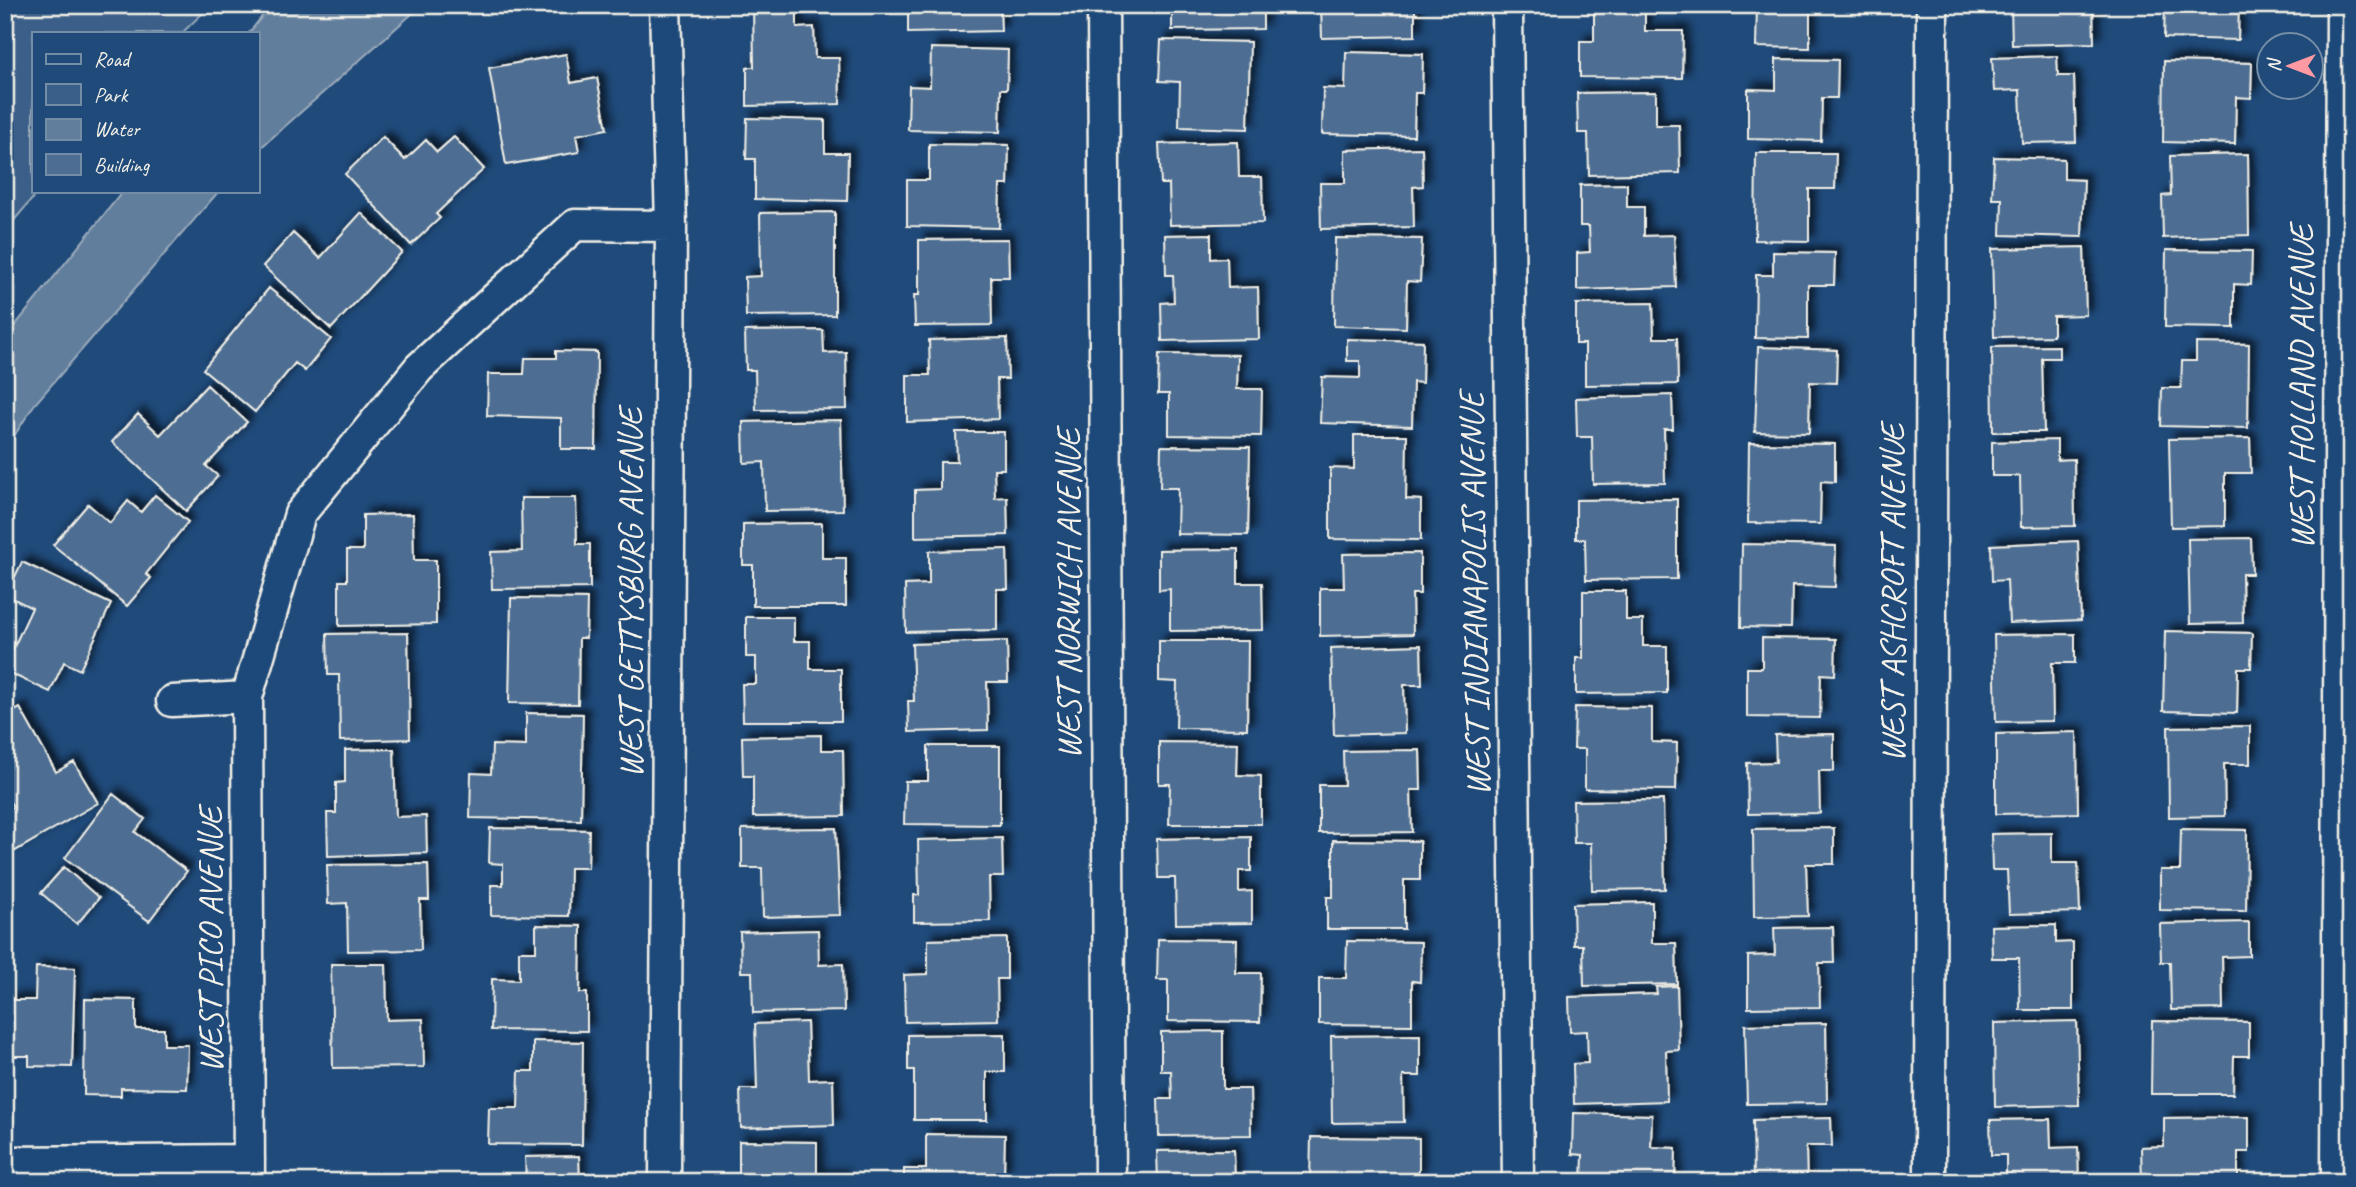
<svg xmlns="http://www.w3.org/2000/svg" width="2356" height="1187" font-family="Caveat,sans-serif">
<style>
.green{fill:#3a5f88;stroke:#97a8b8;stroke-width:2}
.water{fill:#627e9d;stroke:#9cacbb;stroke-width:2}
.building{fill:#4d6e92;stroke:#f4f1e8;stroke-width:2;filter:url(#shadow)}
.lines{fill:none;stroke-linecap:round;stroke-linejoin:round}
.street-casing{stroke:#f4f1e8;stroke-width:35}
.street{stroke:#1f4a7a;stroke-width:30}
.labels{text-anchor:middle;stroke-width:7;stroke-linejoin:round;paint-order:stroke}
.street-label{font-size:35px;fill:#f4f1e8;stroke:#1f4a7a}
</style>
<defs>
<filter id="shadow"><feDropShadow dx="6" dy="-6" stdDeviation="3.5" flood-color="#0009"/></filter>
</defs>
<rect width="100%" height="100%" fill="#1f4a7a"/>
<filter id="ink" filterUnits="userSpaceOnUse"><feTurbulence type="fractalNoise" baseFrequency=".0143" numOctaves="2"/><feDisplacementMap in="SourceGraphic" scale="14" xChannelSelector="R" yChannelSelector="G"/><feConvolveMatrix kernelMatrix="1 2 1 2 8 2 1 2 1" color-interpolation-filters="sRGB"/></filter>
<g filter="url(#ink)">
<path class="green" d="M 5,5 L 211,5 L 182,33 L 33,33 L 33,191 L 39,191 L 5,231 Z"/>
<path class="water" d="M 271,5 L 422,5 L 257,151 L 257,33 L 249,33 Z
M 123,191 L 219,191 L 34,405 L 5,450 L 5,338 Z"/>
<path class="building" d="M 753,5 L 797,5 L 797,28 L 814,27 L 815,58 L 839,58 L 840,104 L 747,106 L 747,67 L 754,67 Z
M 908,5 L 1000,5 L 1001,31 L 908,33 Z
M 1172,5 L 1263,5 L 1263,29 L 1172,30 Z
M 1321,5 L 1415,5 L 1415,36 L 1322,38 Z
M 1594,5 L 1645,5 L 1645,31 L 1683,31 L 1682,78 L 1580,77 L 1580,41 L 1594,41 Z
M 1757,5 L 1810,5 L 1810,48 L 1756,47 Z
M 2011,5 L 2093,5 L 2094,43 L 2012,45 Z
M 2165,5 L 2239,5 L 2238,40 L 2164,38 Z
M 1161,40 L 1250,42 L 1248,129 L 1179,127 L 1180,82 L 1159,81 Z
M 931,48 L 1008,50 L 1007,89 L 1001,89 L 1000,132 L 908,130 L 909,86 L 930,87 Z
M 1346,52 L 1423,54 L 1422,93 L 1415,93 L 1414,136 L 1322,134 L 1323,88 L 1345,89 Z
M 566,54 L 571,83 L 597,78 L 607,129 L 576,135 L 579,152 L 506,165 L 489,68 Z
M 2057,56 L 2058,76 L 2074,76 L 2076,142 L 2022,143 L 2020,90 L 1994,91 L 1992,58 Z
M 1776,59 L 1838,60 L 1837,98 L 1822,98 L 1821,141 L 1748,139 L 1748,89 L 1776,90 Z
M 2164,61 L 2252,63 L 2251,98 L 2236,97 L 2235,144 L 2163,142 Z
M 1656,92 L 1656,125 L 1679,125 L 1680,173 L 1589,175 L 1588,133 L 1578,133 L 1577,93 Z
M 747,118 L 825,120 L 825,153 L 848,153 L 847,201 L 755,199 L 755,159 L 746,159 Z
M 383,137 L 405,160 L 426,140 L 437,152 L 454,137 L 484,169 L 436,214 L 440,218 L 411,245 L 345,174 Z
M 1238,142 L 1239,177 L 1262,177 L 1263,223 L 1170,225 L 1169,184 L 1161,184 L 1159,144 Z
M 929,144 L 1009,145 L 1008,185 L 1000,185 L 999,228 L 907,226 L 907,180 L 929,180 Z
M 1422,148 L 1423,186 L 1413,187 L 1414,227 L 1321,229 L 1320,183 L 1345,183 L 1345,150 Z
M 1756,153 L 1836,153 L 1835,189 L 1809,189 L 1809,241 L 1755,240 Z
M 2248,154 L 2249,235 L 2163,238 L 2162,196 L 2171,195 L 2170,156 Z
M 1994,157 L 2064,159 L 2064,179 L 2084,180 L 2082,237 L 2001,235 L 2002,199 L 1992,199 Z
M 1627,184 L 1627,207 L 1644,207 L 1644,236 L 1674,235 L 1676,287 L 1577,290 L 1577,253 L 1590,252 L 1589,226 L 1580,226 L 1580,185 Z
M 835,212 L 835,315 L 746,316 L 745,277 L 761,276 L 760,213 Z
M 361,213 L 402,252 L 331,329 L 263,266 L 293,233 L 320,258 Z
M 1211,234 L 1211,259 L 1227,258 L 1228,288 L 1258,287 L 1259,339 L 1162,341 L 1161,303 L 1174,302 L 1173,275 L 1166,275 L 1165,235 Z
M 1335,238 L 1422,239 L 1420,282 L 1407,281 L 1406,328 L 1334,326 Z
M 1008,239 L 1009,277 L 991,277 L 992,325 L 915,326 L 914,295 L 919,295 L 919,240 Z
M 2084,247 L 2086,315 L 2053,316 L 2053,336 L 1994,337 L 1992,249 Z
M 2166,250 L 2252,251 L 2251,285 L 2234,284 L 2234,328 L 2165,327 Z
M 1773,252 L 1835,253 L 1834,285 L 1808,285 L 1808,339 L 1755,338 L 1756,275 L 1773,275 Z
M 269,288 L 331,339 L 305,371 L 295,363 L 255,412 L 203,369 Z
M 1653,303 L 1654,338 L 1677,338 L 1678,384 L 1585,385 L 1585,344 L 1576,344 L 1576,304 Z
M 823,330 L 824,353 L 846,352 L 847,409 L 756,410 L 755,370 L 746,370 L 745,331 Z
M 1007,338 L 1008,379 L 997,379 L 998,419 L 907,422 L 907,375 L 930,375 L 929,340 Z
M 1347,339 L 1423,341 L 1422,383 L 1413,382 L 1412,426 L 1320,423 L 1322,377 L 1360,378 L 1360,361 L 1347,361 Z
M 2196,343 L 2249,344 L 2248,428 L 2161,426 L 2162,388 L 2181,388 L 2182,361 L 2196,361 Z
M 2059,346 L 2059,358 L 2042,358 L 2044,432 L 1993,432 L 1992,347 Z
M 1758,347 L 1837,350 L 1836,383 L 1810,382 L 1809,433 L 1755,432 Z
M 556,351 L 597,352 L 596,449 L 561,449 L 561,418 L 487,416 L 488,374 L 524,374 L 525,358 L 556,358 Z
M 1159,354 L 1238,355 L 1237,389 L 1262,389 L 1261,436 L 1169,435 L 1169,394 L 1158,394 Z
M 207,385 L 247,422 L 206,466 L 218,476 L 186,511 L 112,442 L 138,414 L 160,435 Z
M 1672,395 L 1673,429 L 1664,429 L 1665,483 L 1593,484 L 1592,437 L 1577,437 L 1576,398 Z
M 841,420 L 843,510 L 765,511 L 764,462 L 744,463 L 743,422 Z
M 956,432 L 1004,432 L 1004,469 L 994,469 L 995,498 L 1007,497 L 1008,535 L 915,537 L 915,490 L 940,489 L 940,462 L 957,462 Z
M 1354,435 L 1407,435 L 1406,499 L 1421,500 L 1421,540 L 1330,539 L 1330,468 L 1354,469 Z
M 2250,438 L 2251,473 L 2225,473 L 2225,526 L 2171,527 L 2169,439 Z
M 2057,440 L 2057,460 L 2074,459 L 2075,526 L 2021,527 L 2020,476 L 1992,476 L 1992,442 Z
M 1749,443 L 1835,444 L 1835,482 L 1821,481 L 1820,524 L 1748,523 Z
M 1161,446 L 1250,447 L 1248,535 L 1177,534 L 1178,488 L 1160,488 Z
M 155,495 L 188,522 L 146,574 L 151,578 L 127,606 L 53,545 L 88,504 L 110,523 L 128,501 L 141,512 Z
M 521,498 L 576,498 L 577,544 L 590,544 L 590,588 L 492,589 L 491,552 L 522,551 Z
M 1677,499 L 1677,579 L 1586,580 L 1585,539 L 1576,539 L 1576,500 Z
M 413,514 L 414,560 L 436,560 L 436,624 L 339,626 L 339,581 L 347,581 L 347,550 L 363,550 L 363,515 Z
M 822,523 L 822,558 L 846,558 L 846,606 L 753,606 L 753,565 L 743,565 L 743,524 Z
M 2251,538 L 2252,574 L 2242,574 L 2243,623 L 2190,624 L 2188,539 Z
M 2078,541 L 2081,620 L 2009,623 L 2007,580 L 1992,581 L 1991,545 Z
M 1742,544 L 1836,546 L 1835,587 L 1792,586 L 1791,628 L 1741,627 Z
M 1007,549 L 1008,589 L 997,589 L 997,630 L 906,632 L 905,585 L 929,584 L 929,551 Z
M 1238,549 L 1238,583 L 1262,583 L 1263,630 L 1170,631 L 1170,589 L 1159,590 L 1159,550 Z
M 1420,553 L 1420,594 L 1412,594 L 1413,634 L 1320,636 L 1320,588 L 1344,588 L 1343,554 Z
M 22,562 L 111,604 L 80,670 L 64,662 L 50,692 L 5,671 L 5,666 L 32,608 L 6,595 Z
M 1583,591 L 1626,591 L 1626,620 L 1643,620 L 1643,646 L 1667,646 L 1667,693 L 1576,694 L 1576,658 L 1583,658 Z
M 511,598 L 587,599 L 586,638 L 579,638 L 578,704 L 509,703 Z
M 746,617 L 794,617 L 794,641 L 810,641 L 810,669 L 841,669 L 841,721 L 743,721 L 742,684 L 756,684 L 756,657 L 746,657 Z
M 2165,631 L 2252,633 L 2251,668 L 2238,668 L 2237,713 L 2163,711 Z
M 408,633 L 410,739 L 340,741 L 339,675 L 328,675 L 327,634 Z
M 2075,634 L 2075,663 L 2052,663 L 2053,721 L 1996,722 L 1994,635 Z
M 1762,638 L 1836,639 L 1835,675 L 1821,674 L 1820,718 L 1747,717 L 1747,668 L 1762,668 Z
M 1007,641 L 1008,682 L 987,682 L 988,730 L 909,732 L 908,701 L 914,701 L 912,644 Z
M 1159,641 L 1248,641 L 1247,729 L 1176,728 L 1177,682 L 1159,681 Z
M 1421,645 L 1422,685 L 1404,685 L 1405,733 L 1334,735 L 1331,648 Z
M 1575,707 L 1652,708 L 1652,742 L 1677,743 L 1676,790 L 1585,789 L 1585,749 L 1574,749 Z
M 20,708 L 56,772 L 74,762 L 98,803 L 10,854 L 5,845 L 5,812 L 13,807 L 5,794 L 5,716 Z
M 526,713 L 583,714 L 581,820 L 470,818 L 471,773 L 491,774 L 492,745 L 526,746 Z
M 2250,726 L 2250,764 L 2224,764 L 2225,816 L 2169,817 L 2168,727 Z
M 2077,732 L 2078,813 L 1996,814 L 1996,734 Z
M 1834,734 L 1834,771 L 1819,771 L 1820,813 L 1748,814 L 1747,763 L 1776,762 L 1775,735 Z
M 821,735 L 821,750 L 843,750 L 844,816 L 753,817 L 753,776 L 743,776 L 742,737 Z
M 1159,742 L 1238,743 L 1237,775 L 1261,776 L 1261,824 L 1169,824 L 1170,784 L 1159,784 Z
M 928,746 L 1000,746 L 1000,825 L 904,824 L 905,781 L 928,781 Z
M 394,749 L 396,817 L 426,816 L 427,853 L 328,856 L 327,813 L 336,813 L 336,783 L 345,782 L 345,750 Z
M 1420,750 L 1421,790 L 1411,790 L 1412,832 L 1319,833 L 1319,785 L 1344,785 L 1343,751 Z
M 113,794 L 145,819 L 135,832 L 187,871 L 149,921 L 65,858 Z
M 1663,800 L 1665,889 L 1592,890 L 1591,843 L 1574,843 L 1573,801 Z
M 490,828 L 589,830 L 588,868 L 570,868 L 569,916 L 491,915 L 491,885 L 503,885 L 503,864 L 489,863 Z
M 836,828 L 840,915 L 763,917 L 762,868 L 742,868 L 742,829 Z
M 1834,828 L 1834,864 L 1806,864 L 1808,916 L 1754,917 L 1753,829 Z
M 2181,829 L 2247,830 L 2246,911 L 2160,910 L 2160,870 L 2180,870 Z
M 2052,833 L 2052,863 L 2078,863 L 2080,912 L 2009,914 L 2007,870 L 1992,870 L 1991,834 Z
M 1251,837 L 1251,871 L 1239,871 L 1239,892 L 1252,891 L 1252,923 L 1176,924 L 1175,878 L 1158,878 L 1157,839 Z
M 1002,838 L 1003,877 L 989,877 L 990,921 L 914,922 L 914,895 L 919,895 L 918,840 Z
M 1333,840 L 1420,841 L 1420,880 L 1404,880 L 1404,929 L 1327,929 L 1327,897 L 1333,897 Z
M 428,864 L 429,900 L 420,900 L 421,950 L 348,951 L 347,903 L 328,904 L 327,865 Z
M 64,867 L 99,898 L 77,924 L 41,893 Z
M 1652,902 L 1652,943 L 1676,943 L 1677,984 L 1584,986 L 1583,945 L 1574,945 L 1573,904 Z
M 2249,922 L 2249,956 L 2222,957 L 2223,1009 L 2171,1010 L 2170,962 L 2161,962 L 2160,924 Z
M 536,925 L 581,926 L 580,993 L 587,993 L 587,1031 L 491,1030 L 492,979 L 519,980 L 519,951 L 536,951 Z
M 2056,925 L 2056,943 L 2073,942 L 2073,1010 L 2020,1010 L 2019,958 L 1992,958 L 1991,926 Z
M 1833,927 L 1834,963 L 1819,963 L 1820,1007 L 1748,1008 L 1748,956 L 1775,955 L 1774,928 Z
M 818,930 L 819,965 L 843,964 L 844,1011 L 753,1013 L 752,972 L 741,972 L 740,932 Z
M 1007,938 L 1007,979 L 997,979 L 998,1020 L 905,1022 L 904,975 L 928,974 L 928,940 Z
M 1158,939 L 1237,940 L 1236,973 L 1261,973 L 1260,1022 L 1168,1021 L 1168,980 L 1157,980 Z
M 1347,941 L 1421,942 L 1420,982 L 1412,981 L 1412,1025 L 1319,1024 L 1319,978 L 1346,978 Z
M 331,964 L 386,964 L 387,1020 L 423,1019 L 424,1067 L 333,1068 Z
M 36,967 L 75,968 L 72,1067 L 29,1066 L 29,1056 L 5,1056 L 5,1000 L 35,1000 Z
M 1677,986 L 1679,1050 L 1666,1051 L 1667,1101 L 1574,1104 L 1573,1064 L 1588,1063 L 1587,1031 L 1570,1032 L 1569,997 L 1657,994 L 1656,987 Z
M 85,999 L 136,1000 L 136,1029 L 164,1029 L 164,1045 L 188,1045 L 187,1089 L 121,1088 L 121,1096 L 84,1095 Z
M 2077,1021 L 2079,1105 L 1995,1107 L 1994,1023 Z
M 2152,1021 L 2249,1022 L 2249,1056 L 2234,1056 L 2233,1094 L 2151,1094 Z
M 807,1022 L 809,1080 L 833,1079 L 834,1125 L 741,1128 L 740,1089 L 757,1089 L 755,1024 Z
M 1826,1023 L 1827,1103 L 1747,1104 L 1745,1025 Z
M 1223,1031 L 1223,1089 L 1250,1089 L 1251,1135 L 1159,1136 L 1158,1099 L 1172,1099 L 1171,1071 L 1161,1071 L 1161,1032 Z
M 1005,1034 L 1005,1072 L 987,1072 L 987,1120 L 914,1120 L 914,1070 L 908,1070 L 908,1035 Z
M 1420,1035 L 1420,1076 L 1403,1076 L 1404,1122 L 1332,1123 L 1331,1036 Z
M 533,1041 L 583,1042 L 582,1145 L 488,1144 L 489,1108 L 518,1108 L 519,1071 L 533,1071 Z
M 1573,1113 L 1652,1115 L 1651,1147 L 1676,1148 L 1675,1182 L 1582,1182 L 1583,1155 L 1572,1154 Z
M 2249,1117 L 2249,1152 L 2238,1152 L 2238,1182 L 2142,1182 L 2141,1147 L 2164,1146 L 2164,1118 Z
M 1831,1118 L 1832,1146 L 1806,1146 L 1807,1182 L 1754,1182 L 1753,1120 Z
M 2050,1119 L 2051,1148 L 2078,1147 L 2079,1182 L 2006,1182 L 2006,1155 L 1991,1155 L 1990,1120 Z
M 926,1134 L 1005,1135 L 1004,1175 L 998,1175 L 998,1182 L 904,1182 L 904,1169 L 926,1169 Z
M 1311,1137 L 1419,1138 L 1419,1178 L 1410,1177 L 1410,1182 L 1310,1182 Z
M 739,1141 L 817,1142 L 817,1176 L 842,1176 L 842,1182 L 739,1181 Z
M 1234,1150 L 1235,1182 L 1158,1182 L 1157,1151 Z
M 579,1156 L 580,1182 L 526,1182 L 525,1157 Z"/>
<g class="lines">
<g class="street-casing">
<path id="street" d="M 665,5 L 671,226 L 665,1182
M 1103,5 L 1110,1182
M 1507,5 L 1518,1182
M 172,701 L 247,697
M 5,1162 L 249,1160
M 249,1182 L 247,697 L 300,514 L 419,368 L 575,225 L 671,226
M 1930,1182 L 1932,5
M 2337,1182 L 2342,5"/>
</g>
<use href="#street" class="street"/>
</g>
</g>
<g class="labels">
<g class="street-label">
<text transform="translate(2301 387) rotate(-90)" y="12">WEST HOLLAND AVENUE</text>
<text transform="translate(630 593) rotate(-90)" y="12">WEST GETTYSBURG AVENUE</text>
<text transform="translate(1892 593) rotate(-90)" y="12">WEST ASHCROFT AVENUE</text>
<text transform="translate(1068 594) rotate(-90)" y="12">WEST NORWICH AVENUE</text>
<text transform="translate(1474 594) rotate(-91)" y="12">WEST INDIANAPOLIS AVENUE</text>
<text transform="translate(210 940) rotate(-90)" y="12">WEST PICO AVENUE</text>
</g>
</g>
<rect width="2356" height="1187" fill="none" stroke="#1f4a7a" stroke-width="28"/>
<rect x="14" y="14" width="2328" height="1159" fill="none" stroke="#f4f1e8" stroke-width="2.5" filter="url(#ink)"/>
<rect x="32" y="32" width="228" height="161" fill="#1f4a7a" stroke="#748da6" stroke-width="2"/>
<rect x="46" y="54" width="35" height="10" fill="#1f4a7a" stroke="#748da6" stroke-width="2"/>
<text x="94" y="66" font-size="21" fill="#f4f1e8">Road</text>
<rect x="46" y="84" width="35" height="21" fill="#3a5f88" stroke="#748da6" stroke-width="2"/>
<text x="94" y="102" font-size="21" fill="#f4f1e8">Park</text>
<rect x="46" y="119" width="35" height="21" fill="#627e9d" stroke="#748da6" stroke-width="2"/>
<text x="94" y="136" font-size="21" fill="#f4f1e8">Water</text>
<rect x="46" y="154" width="35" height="21" fill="#4d6e92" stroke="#748da6" stroke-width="2"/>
<text x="94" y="172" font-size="21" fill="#f4f1e8">Building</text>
<g transform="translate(2290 66) rotate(270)"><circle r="33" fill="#1f4a7a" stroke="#748da6" stroke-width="2"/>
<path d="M0-5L12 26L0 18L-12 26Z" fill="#ff9aa2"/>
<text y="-10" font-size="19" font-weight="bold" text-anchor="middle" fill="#f4f1e8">N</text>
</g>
</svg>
